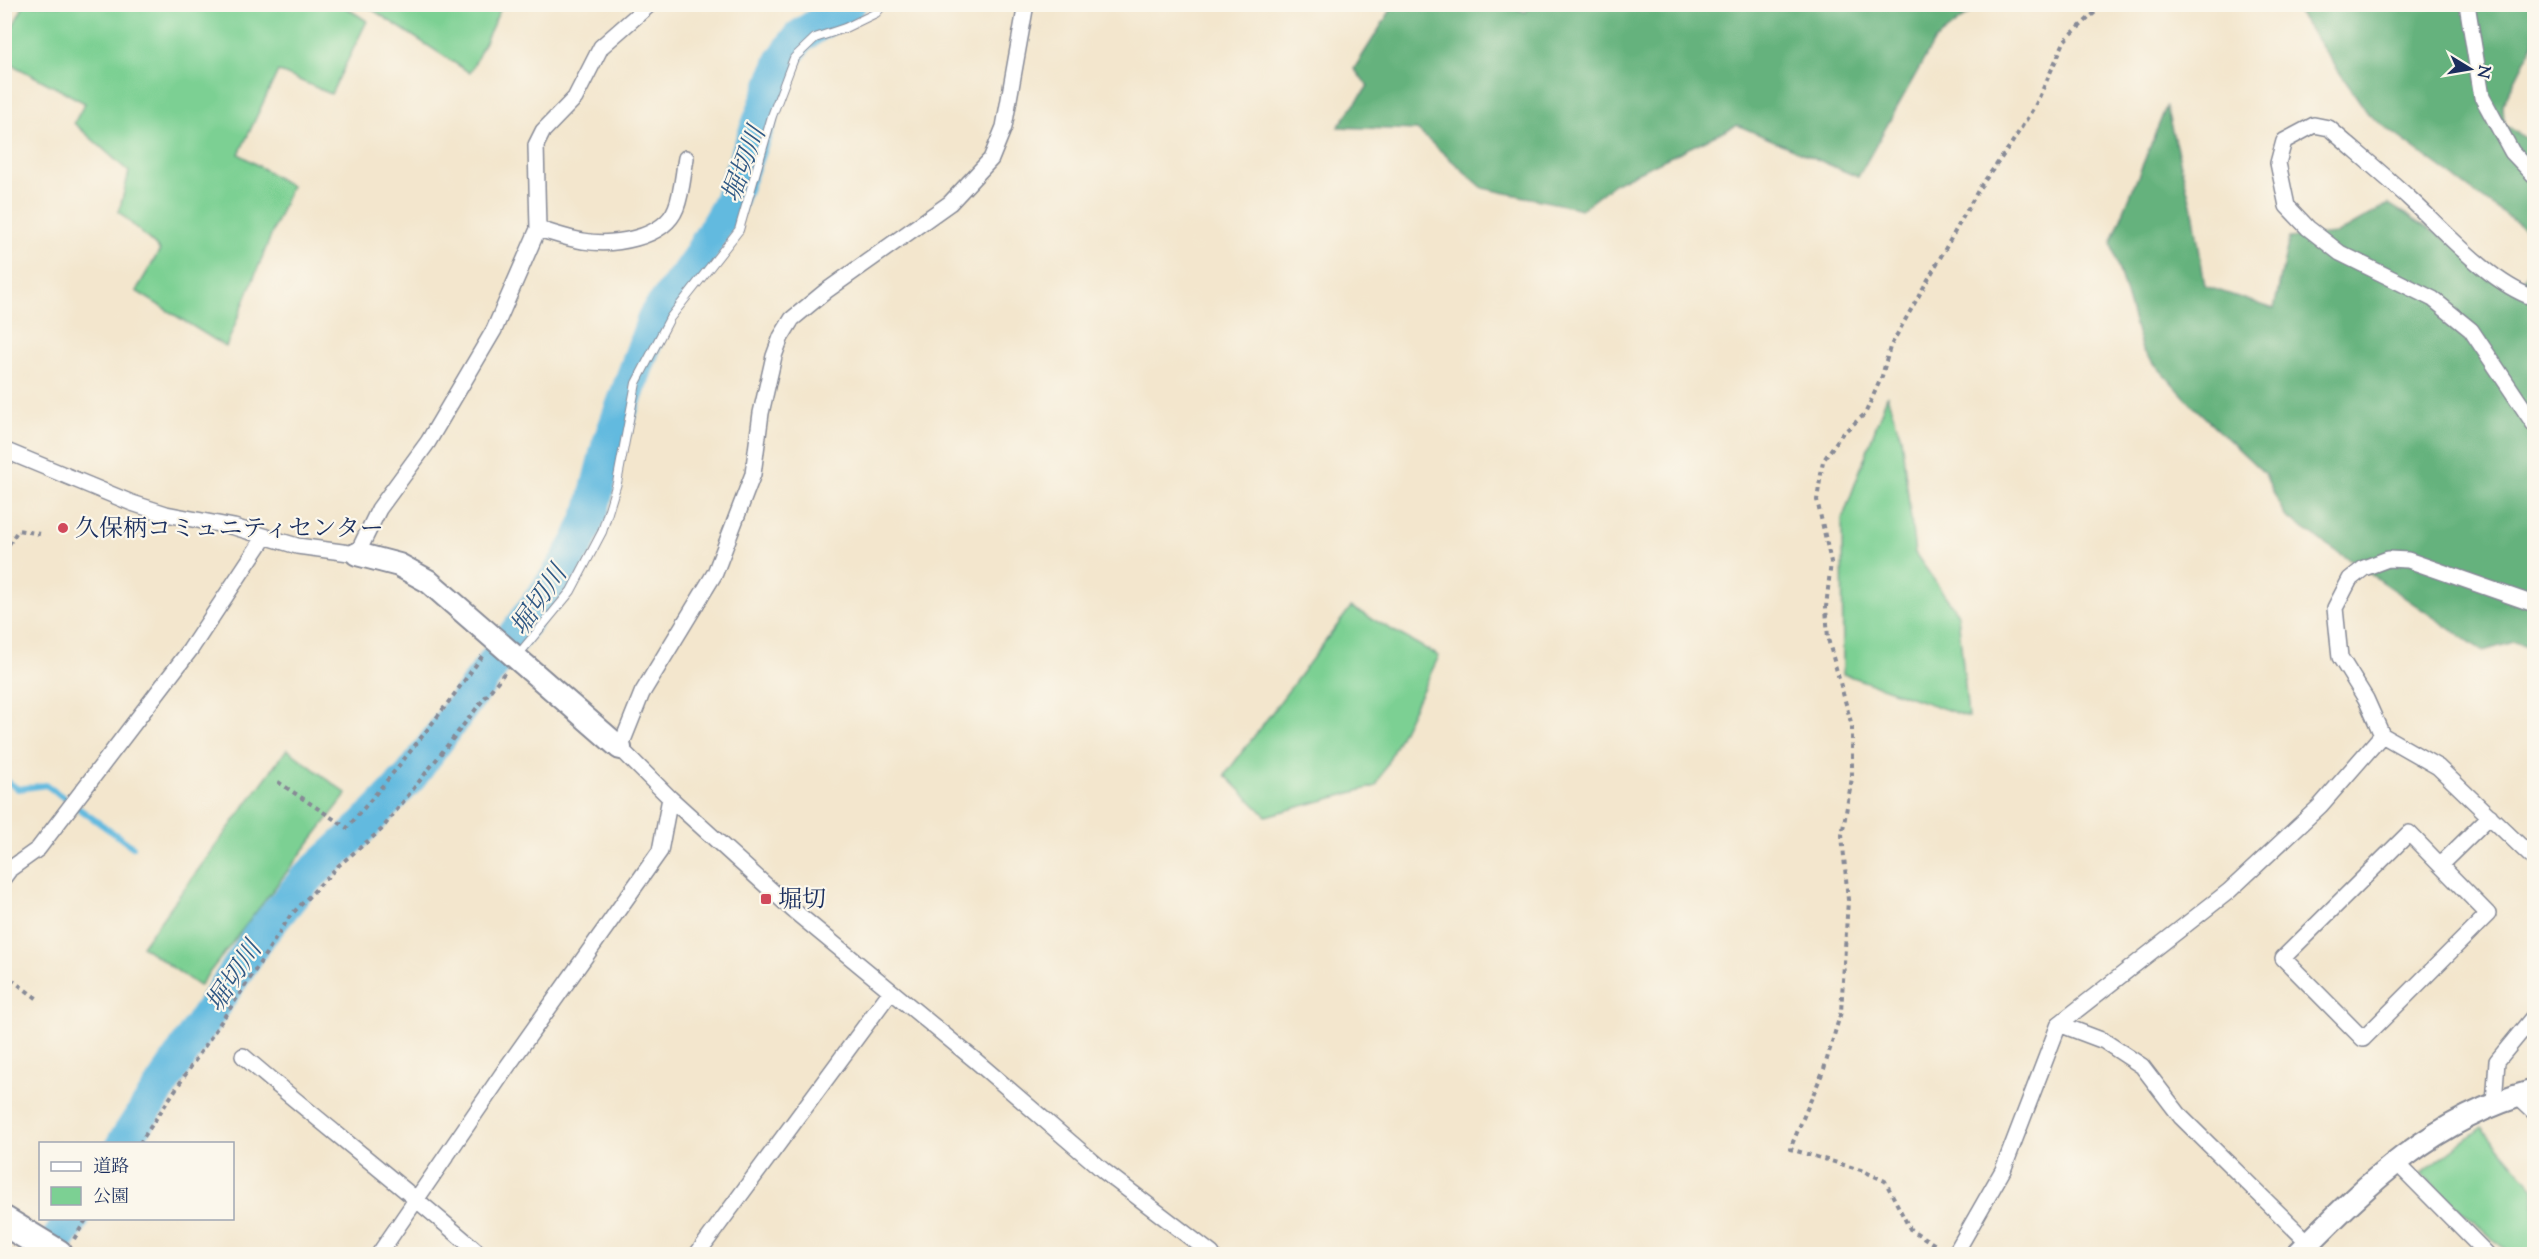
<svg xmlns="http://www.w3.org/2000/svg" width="2539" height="1259" font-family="'Sorts Mill Goudy','Noto Serif JP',serif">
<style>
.green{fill:#7cd093;stroke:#4c8078;stroke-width:1.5}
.forest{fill:#65b27d;stroke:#40706e;stroke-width:1.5}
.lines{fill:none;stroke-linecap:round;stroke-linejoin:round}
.stream{stroke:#62badf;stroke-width:6}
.river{stroke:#62badf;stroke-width:34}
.lane-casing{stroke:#878a96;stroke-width:10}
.street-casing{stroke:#878a96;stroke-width:18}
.secondary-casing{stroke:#878a96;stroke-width:26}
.highway-casing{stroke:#878a96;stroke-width:32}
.path{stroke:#878a96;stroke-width:4;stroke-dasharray:4.5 4.5;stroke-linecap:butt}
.lane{stroke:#fff;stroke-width:8}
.street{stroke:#fff;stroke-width:15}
.secondary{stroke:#fff;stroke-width:22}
.highway{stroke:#fff;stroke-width:28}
.poi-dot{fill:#d1495b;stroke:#fbf7ec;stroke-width:2}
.labels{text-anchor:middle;stroke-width:4.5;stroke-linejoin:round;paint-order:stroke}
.poi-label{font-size:24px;fill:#1b2f5e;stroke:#fbf7ec;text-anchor:start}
.water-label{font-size:26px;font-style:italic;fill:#305985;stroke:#fbf7ec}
</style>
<rect width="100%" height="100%" fill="#fbf7ec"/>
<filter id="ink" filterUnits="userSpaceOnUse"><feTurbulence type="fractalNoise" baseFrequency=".0167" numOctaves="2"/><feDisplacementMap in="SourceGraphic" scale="12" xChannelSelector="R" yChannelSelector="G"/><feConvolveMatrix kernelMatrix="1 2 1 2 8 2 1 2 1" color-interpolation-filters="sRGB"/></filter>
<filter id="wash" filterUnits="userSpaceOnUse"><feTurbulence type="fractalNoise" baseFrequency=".008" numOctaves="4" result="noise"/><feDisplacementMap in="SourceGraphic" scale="24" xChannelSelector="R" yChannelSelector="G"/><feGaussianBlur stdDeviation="1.35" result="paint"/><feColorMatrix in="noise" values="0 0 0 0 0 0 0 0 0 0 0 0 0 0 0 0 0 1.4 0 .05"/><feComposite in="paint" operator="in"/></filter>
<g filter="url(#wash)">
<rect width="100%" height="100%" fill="#f3e6cd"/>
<path class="green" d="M 342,5 L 367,21 L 331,94 L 278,71 L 239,154 L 291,186 L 226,347 L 136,291 L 160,250 L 119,212 L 129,172 L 74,123 L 85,103 L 5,61 L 5,41 L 24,5 Z
M 496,5 L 501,8 L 470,73 L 365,5 Z
M 1887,396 L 1901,437 L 1915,553 L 1958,614 L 1968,717 L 1843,674 L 1842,520 Z
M 1351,607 L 1439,656 L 1376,786 L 1266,816 L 1225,775 Z
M 287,749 L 347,794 L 199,986 L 142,946 Z
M 2482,1127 L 2534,1188 L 2534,1254 L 2510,1254 L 2421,1174 Z"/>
<path class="forest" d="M 1529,5 L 1529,4 L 1980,5 L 1935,40 L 1858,177 L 1737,125 L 1615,183 L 1582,209 L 1483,188 L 1417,130 L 1338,127 L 1368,86 L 1354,69 L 1394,5 L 1505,5 L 1526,12 Z
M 2293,5 L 2534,5 L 2534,42 L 2503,104 L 2504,124 L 2534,144 L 2534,236 L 2369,115 Z
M 2166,107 L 2194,216 L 2205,286 L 2274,309 L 2289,238 L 2337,234 L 2389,204 L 2520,285 L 2534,264 L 2534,648 L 2514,642 L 2483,651 L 2285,516 L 2264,473 L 2194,407 L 2142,350 L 2111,243 Z"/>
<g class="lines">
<path class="stream" d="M 4,779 L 18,789 L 46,785 L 133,847"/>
<path class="river" d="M 123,1144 L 260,935 L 305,880 L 356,833 L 411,776 L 557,577 L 579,541 L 592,510 L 608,446 L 655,316 L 694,265 L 728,206 L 782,61 L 799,37 L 849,4
M 48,1254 L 73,1218"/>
</g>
</g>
<g filter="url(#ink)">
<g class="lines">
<g class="lane-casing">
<path id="lane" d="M 518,655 L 571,591 L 602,532 L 617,483 L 636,383 L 670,318 L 739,230 L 772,116 L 794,58 L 815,38 L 845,28 L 876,13 L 884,4"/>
</g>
<g class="street-casing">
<path id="street" d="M 1026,4 L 1004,127 L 991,159 L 950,203 L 826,291 L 792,319 L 781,337 L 774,356 L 761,413 L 753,474 L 715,573 L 642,693 L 620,748 L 670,798 L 793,910 L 976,1061 L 1105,1172 L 1212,1254
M 2467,4 L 2482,97 L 2512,152 L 2534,175
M 538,229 C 553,233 568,239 583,241 C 612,246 664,239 676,208 C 682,193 683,174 686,158
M 2534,298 C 2488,282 2445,231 2409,198 C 2383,174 2355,151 2329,128 L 2314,125 L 2284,141 L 2278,163 L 2287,206 L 2308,228 L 2340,253 L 2433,299 L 2471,330 L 2534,424
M 4,450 L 132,503 L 166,514 L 234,527 L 297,546 L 357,554 L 379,509 L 428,442 L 494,330 L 538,229 L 536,145 L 543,131 L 575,98 L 601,47 L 650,4
M 2534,604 L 2408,560 L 2388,559 L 2364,568 L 2350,579 L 2335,608 L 2340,657 L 2366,699 L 2382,735 L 2438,767 L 2534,859
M 2440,865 L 2409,833 L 2283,958 L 2363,1039 L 2488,914 L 2440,865 L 2490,816
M 4,877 L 10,869 L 38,849 L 190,650 L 264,538
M 2059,1024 L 2104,1041 L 2142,1066 L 2181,1117 L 2320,1254
M 243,1056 C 321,1123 403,1186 480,1254
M 2517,1096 L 2534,1112
M 2494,1103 L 2497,1061 L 2534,1016
M 2395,1161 L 2487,1254
M 379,1254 L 507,1067 L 660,851 L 670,798
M 697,1254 L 891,991
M 1955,1254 L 2003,1170 L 2059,1024 L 2229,891 L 2320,806 L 2382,735"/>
</g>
<g class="secondary-casing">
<path id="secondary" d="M 357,554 L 399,565 L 428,581 L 620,748
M 2298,1254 C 2370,1181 2433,1119 2534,1091"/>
</g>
<g class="highway-casing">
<path id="highway" d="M 4,1221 L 58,1254"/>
</g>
<path class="path" d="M 4,552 L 18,530 L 40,534
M 278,782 L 347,828 C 395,772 440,715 483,655
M 4,974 L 39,1000
M 139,1144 L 245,986 L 290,916 L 338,866 L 381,830 L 505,672
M 74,1239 L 87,1218
M 1942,1249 L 1910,1229 L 1885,1181 L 1861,1170 L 1790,1149 L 1824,1069 L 1841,1012 L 1848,900 L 1842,835 L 1852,778 L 1852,726 L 1828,639 L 1826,607 L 1831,562 L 1817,500 L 1823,461 L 1842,434 L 1865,414 L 1882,376 L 1890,347 L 1980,187 L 2010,146 L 2036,104 L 2065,40 L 2104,4"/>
<use href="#lane" class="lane"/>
<use href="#street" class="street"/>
<use href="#secondary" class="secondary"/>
<use href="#highway" class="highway"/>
</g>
</g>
<g class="poi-dot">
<circle cx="63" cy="528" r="6"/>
<rect x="760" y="893" width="12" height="12" rx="3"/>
</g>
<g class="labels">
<g class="poi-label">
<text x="75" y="536">久保柄コミュニティセンター</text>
<text x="778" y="907">堀切</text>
</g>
<g class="water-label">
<text transform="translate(743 164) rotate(-69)" y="9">堀切川</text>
<text transform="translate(538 600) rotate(-56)" y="9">堀切川</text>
<text transform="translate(233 976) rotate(-57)" y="9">堀切川</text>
</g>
</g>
<rect width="2539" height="1259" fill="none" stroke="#fbf7ec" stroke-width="24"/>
<rect x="39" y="1142" width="195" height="78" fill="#fbf7ec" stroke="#a1a7b3" stroke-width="1.5"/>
<rect x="51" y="1162" width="30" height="9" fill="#ffffff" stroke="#a1a7b3" stroke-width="1.5"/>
<text x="93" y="1172" font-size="18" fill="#1b2f5e">道路</text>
<rect x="51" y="1187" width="30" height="18" fill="#7cd093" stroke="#a1a7b3" stroke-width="1.5"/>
<text x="93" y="1202" font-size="18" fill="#1b2f5e">公園</text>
<g transform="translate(2470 69) rotate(101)" stroke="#fbf7ec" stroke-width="4.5" paint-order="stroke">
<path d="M0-4.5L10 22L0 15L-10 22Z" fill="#1b2f5e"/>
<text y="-9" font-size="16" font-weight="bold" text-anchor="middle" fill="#1b2f5e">N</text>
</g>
</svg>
